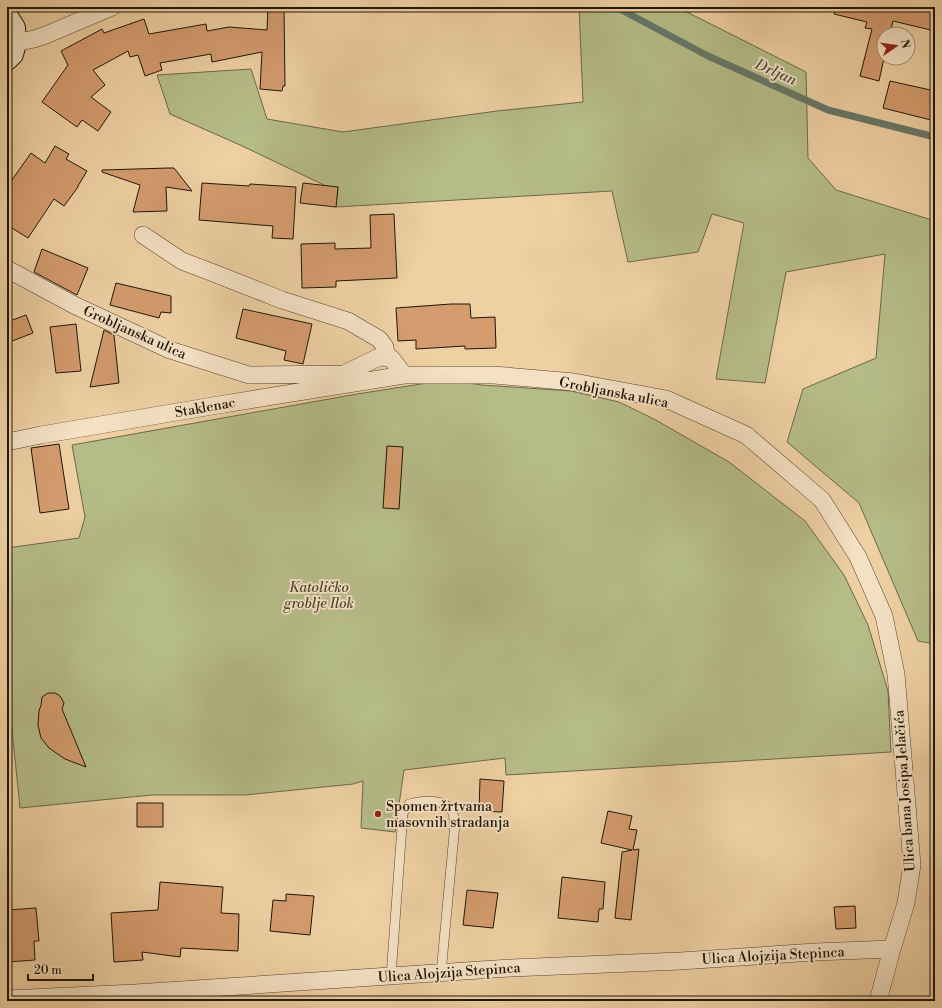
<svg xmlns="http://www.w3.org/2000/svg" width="942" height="1008" font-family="'Libre Bodoni',serif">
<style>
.green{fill:#b5bc88;stroke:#6a6949}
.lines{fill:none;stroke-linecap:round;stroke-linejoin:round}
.stream{stroke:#687767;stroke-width:7}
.building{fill:#d49c6e;stroke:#1f160a}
.lane-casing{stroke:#534430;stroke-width:10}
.street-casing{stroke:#534430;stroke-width:18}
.secondary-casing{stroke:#1f160a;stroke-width:24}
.lane{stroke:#f4e0c3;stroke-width:9}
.street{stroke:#f4e0c3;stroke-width:17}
.secondary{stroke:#f4e0c3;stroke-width:22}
.poi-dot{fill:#8f2418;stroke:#f4e0c3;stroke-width:1.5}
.labels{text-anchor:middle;stroke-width:3.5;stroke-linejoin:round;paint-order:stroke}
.street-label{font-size:14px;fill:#1f160a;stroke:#f4e0c3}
.park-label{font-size:14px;font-style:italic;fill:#4c4830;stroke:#f4e0c3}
.poi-label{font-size:14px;fill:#1f160a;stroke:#f4e0c3;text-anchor:start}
.water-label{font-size:15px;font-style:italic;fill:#4a4e40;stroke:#f4e0c3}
</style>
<rect width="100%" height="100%" fill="#eed0a3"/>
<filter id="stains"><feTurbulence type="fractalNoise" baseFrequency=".005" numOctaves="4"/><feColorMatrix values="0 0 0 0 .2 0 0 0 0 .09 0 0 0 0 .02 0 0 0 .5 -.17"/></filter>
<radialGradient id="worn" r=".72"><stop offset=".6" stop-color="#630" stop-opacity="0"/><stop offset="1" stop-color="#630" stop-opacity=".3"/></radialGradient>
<path class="green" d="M 579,7 L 677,7 L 806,72 L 808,158 L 836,190 L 935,221 L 935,644 L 918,641 L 859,503 L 787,442 L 803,389 L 876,358 L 885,254 L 786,272 L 765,383 L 716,379 L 744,223 L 712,214 L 698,252 L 628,262 L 612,191 L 336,207 L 338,187 L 326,186 L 240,145 L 170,114 L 157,75 L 251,69 L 267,119 L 343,132 L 497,111 L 583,102 Z
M 454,381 L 482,385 L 571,391 L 619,402 L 654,419 L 729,462 L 805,521 L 844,575 L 868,625 L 888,691 L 891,752 L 506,775 L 505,758 L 404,770 L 395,832 L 361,828 L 363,781 L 353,784 L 245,795 L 152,795 L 20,808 L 7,681 L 7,548 L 79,538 L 85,517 L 72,445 L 357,394 L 427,383 Z"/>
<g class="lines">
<path class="stream" d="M 616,7 L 708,56 L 828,110 L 935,137"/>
</g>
<path class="building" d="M 268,7 L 284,7 L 285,86 L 283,86 L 282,91 L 260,89 L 262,52 L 212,62 L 211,54 L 160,63 L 162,70 L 145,76 L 138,55 L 130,57 L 128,51 L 93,70 L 105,85 L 91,97 L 111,112 L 98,131 L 82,120 L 77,127 L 42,102 L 68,65 L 61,51 L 102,29 L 104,33 L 144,19 L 149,34 L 206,24 L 207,31 L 229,27 L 267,30 Z
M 835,7 L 935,7 L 935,31 L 893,21 L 890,34 L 884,34 L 884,58 L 879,81 L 860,76 L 872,29 L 865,28 L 867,22 L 834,14 Z
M 890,81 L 935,91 L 935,121 L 883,108 Z
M 55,146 L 69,154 L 66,159 L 87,171 L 78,186 L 78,187 L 64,206 L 54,199 L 28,238 L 7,225 L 7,187 L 31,153 L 45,163 Z
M 169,168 L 174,168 L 192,191 L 166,187 L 167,211 L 133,212 L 140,185 L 102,172 L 102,170 Z
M 202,183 L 249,186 L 250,184 L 296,187 L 293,239 L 272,238 L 273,226 L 199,220 Z
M 303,183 L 338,187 L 336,207 L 300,203 Z
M 394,214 L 397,278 L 336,281 L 336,287 L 302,288 L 301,244 L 335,243 L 335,249 L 371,248 L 370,215 Z
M 42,249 L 88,268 L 77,295 L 34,272 Z
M 116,283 L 171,296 L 171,313 L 161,312 L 159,318 L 110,305 Z
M 451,304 L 470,304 L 471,318 L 495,317 L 496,348 L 465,349 L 465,346 L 416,349 L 416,340 L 398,341 L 396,308 Z
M 243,309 L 312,324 L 303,364 L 284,360 L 286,351 L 236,338 Z
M 26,315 L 33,333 L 7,343 L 7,322 Z
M 76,324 L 81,371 L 56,373 L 50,327 Z
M 104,330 L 114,335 L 119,383 L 90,387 Z
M 59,444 L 69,509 L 40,513 L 31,448 Z
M 387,446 L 403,447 L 399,509 L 383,508 Z
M 48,693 L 55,693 L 60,696 L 64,703 L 62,709 L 86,767 L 65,759 L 49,748 L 41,738 L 38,725 L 39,711 L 41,705 L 42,697 Z
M 480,779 L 504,781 L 502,812 L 479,811 Z
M 137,803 L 163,803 L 163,827 L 137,827 Z
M 608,811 L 632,816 L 629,829 L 637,830 L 633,850 L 639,849 L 631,920 L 615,918 L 622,852 L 632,850 L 601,843 Z
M 562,877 L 605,882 L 603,909 L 599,909 L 598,922 L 558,918 Z
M 160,882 L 223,887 L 221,913 L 239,914 L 238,951 L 181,948 L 180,957 L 142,952 L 143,960 L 114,962 L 111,913 L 158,910 Z
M 467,890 L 498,893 L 493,928 L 463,925 Z
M 286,894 L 314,896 L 310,935 L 270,931 L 273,900 L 286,901 Z
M 855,906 L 856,928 L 836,929 L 834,907 Z
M 36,908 L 39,941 L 34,941 L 35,960 L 7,962 L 7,910 Z"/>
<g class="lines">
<g class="lane-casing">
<path id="lane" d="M 391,976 L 403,813 L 409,804 C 422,801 443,797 452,811 C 454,815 454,820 455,824 L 441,973"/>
</g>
<g class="street-casing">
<path id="street" d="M 15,43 L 34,39 L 46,35 L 112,7
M 143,235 L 182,261 L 211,272 L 282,300 L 348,321 L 379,339 L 385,347 L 386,358
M 7,269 L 74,305 L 170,350 L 249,375 L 344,374 L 379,357 L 391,358 L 404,375 L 494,375 L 574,382 L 666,399 L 746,435 L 822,500 L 858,557 L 884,616 L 896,674 L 912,865 L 906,903 L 892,949 L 878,1001
M 7,442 L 41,435 L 212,406 L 404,375
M 7,999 L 135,993 L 511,968 L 680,961 L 815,952 L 892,949"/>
</g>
<g class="secondary-casing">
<path id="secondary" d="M 7,17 L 14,28 L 15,43 L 12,54 L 7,59"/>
</g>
<use href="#lane" class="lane"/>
<use href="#street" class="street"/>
<use href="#secondary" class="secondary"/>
</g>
<circle class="poi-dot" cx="378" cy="814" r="4"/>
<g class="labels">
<g class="street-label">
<text transform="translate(135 332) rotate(24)" y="5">Grobljanska ulica</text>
<text transform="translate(614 392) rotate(11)" y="5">Grobljanska ulica</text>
<text transform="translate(205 407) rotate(-10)" y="5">Staklenac</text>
<text transform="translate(904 791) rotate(-94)" y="5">Ulica bana Josipa Jelačića</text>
<text transform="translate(773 955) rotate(-3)" y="5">Ulica Alojzija Stepinca</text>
<text transform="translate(449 972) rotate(-4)" y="5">Ulica Alojzija Stepinca</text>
</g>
<g class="park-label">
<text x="319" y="592">Katoličko<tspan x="319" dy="16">groblje Ilok</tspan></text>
</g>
<g class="poi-label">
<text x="386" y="811">Spomen žrtvama<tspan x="386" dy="16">masovnih stradanja</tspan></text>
</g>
<g class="water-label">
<text transform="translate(776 72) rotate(24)" y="5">Drljan</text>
</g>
</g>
<rect width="942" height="1008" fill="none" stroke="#eed0a3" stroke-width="24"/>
<rect x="8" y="8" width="926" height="992" fill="none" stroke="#1f160a" stroke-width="2"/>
<rect x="12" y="12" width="918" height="984" fill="none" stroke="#1f160a"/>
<g transform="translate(896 46) rotate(77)"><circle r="19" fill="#f4e0c3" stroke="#9f8f79"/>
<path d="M0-3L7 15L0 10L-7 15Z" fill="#8f2418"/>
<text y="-6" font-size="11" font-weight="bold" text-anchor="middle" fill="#1f160a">N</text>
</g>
<path d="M28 974v6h65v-6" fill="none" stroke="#1f160a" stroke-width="2"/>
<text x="34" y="974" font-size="12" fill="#1f160a" stroke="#f4e0c3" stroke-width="3" paint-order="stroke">20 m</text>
<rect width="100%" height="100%" filter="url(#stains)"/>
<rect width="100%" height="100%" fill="url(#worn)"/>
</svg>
